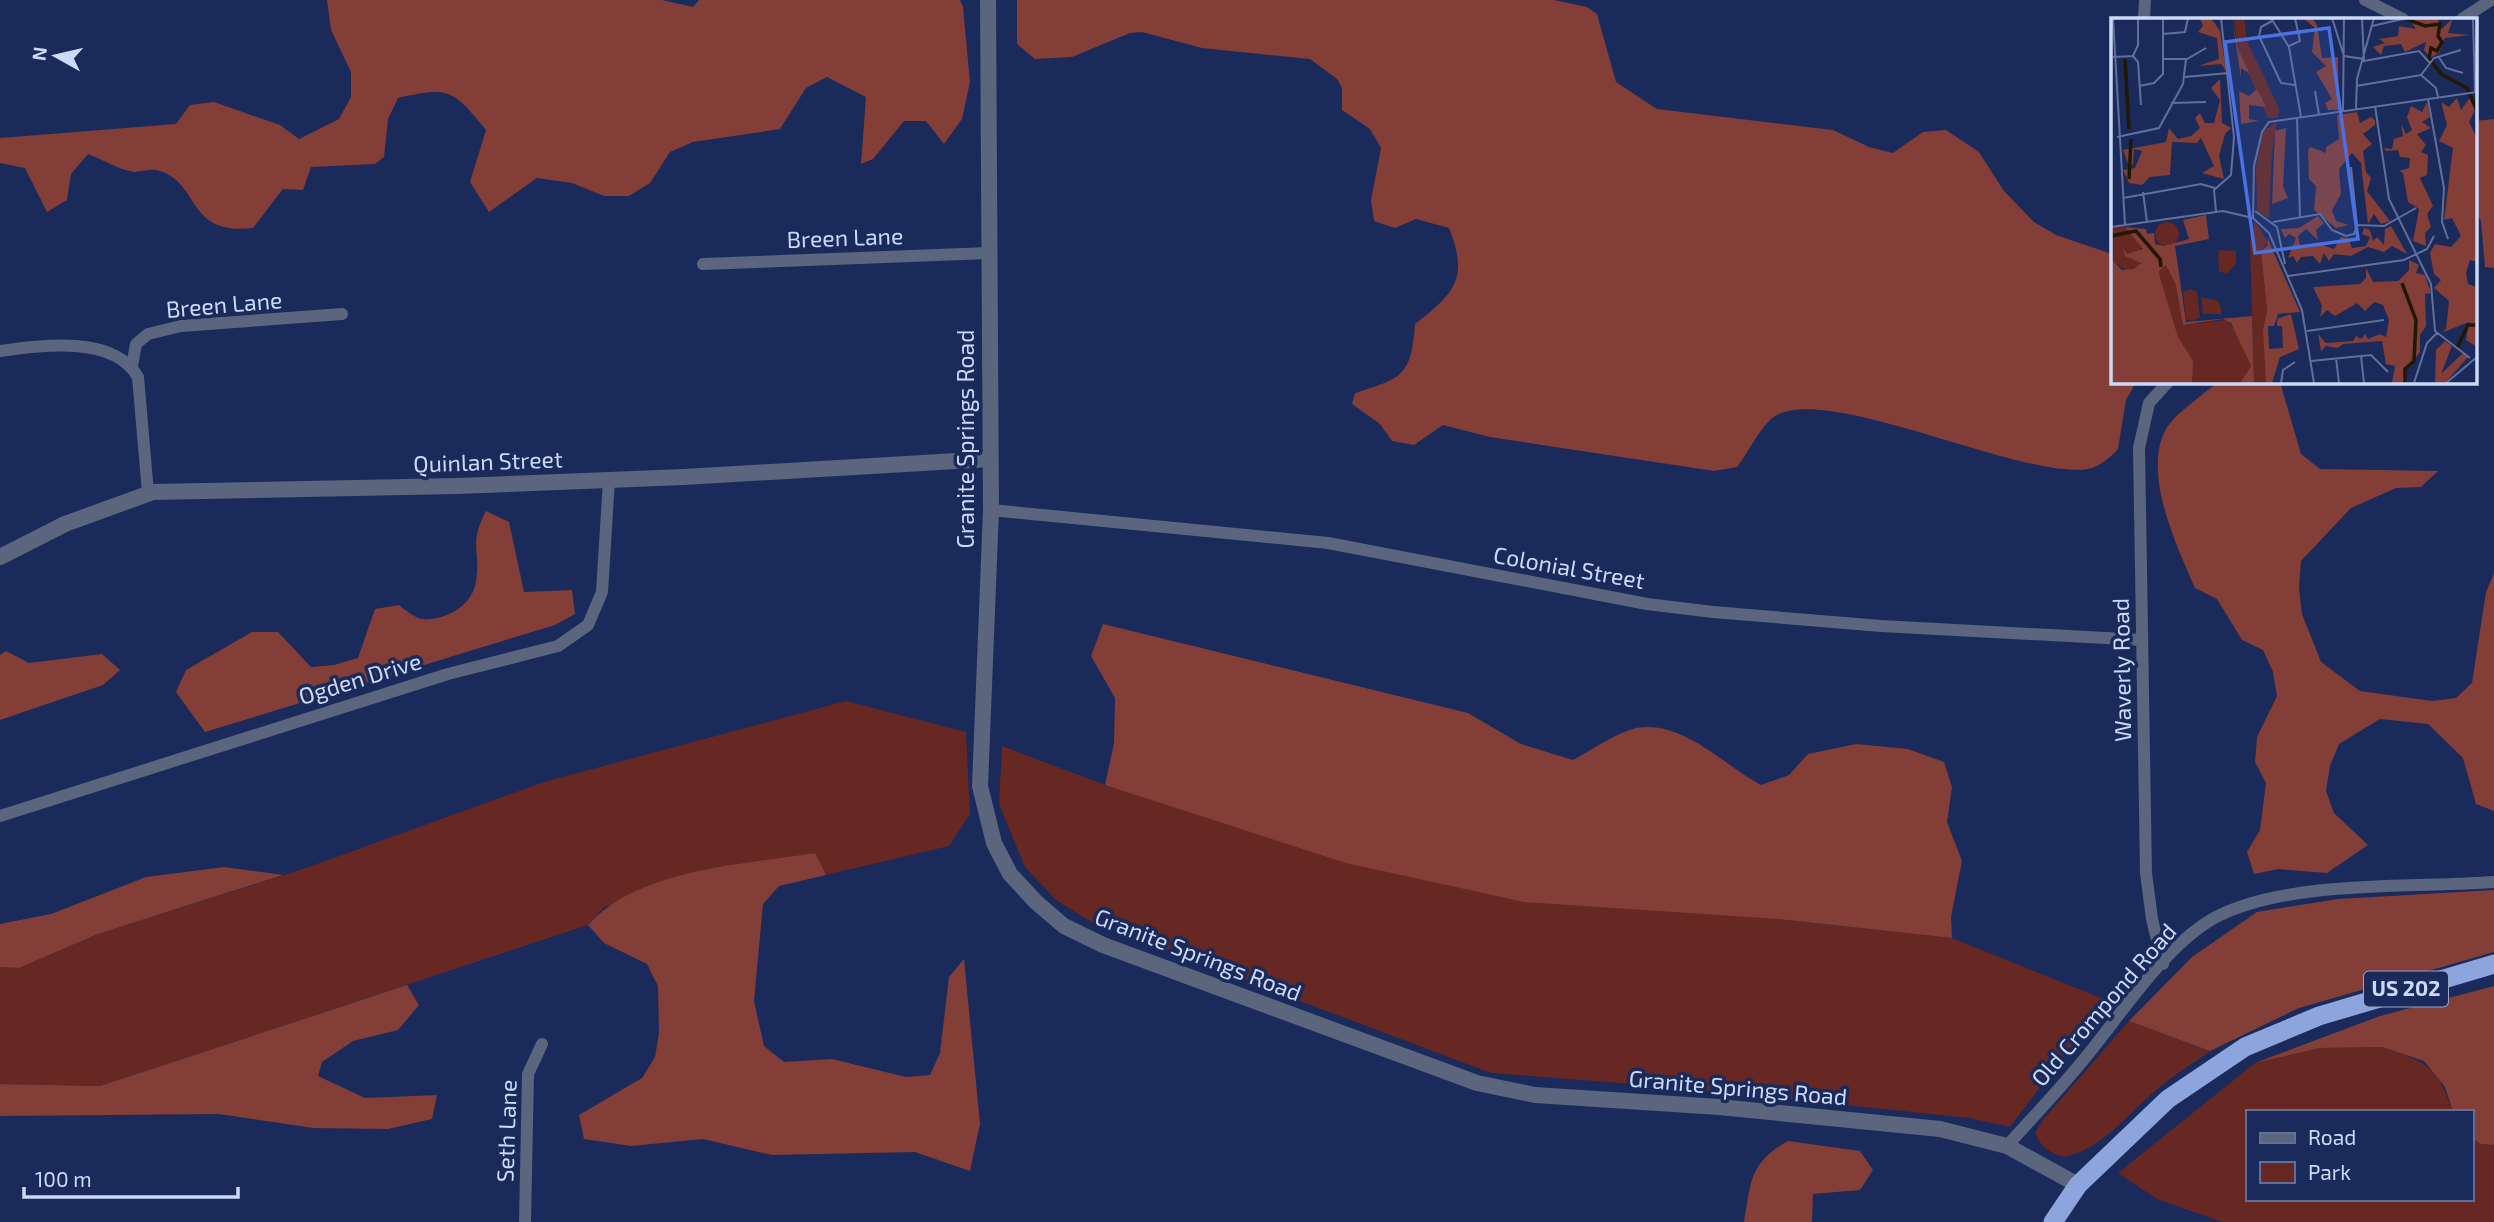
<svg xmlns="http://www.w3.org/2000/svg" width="2494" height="1222" font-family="'Exo 2',sans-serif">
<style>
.green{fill:#672722}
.forest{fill:#823e37}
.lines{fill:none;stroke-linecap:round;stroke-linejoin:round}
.minor{stroke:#5b657d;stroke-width:12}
.tertiary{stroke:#5b657d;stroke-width:16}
.trunk{stroke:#8ea4dc;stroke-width:19}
.labels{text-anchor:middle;stroke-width:7;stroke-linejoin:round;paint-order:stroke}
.shield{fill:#1a2a5b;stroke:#97a4ca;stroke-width:2}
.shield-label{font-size:21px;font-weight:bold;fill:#ccd9f9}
.street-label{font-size:23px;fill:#ccd9f9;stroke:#1a2a5b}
.inset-river{fill:none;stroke:#211803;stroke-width:3.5}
.inset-road{fill:none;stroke:#61709a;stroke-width:2}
.view{fill:#4971e0;fill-opacity:0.15;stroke:#4971e0;stroke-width:3.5}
.inset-edge{fill:none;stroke:#ccd9f9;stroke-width:3.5}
</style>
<rect width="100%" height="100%" fill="#1a2a5b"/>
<path class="green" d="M 846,701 L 966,732 L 970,814 L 949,846 L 826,875 L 814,853 L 604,907 L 588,925 L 100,1086 L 0,1084 L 0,967 L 19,968 L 98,934 L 303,869 L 544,782 Z
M 1002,746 L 1105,785 L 1778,919 L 1952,938 L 2106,1000 L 2010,1127 L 1969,1118 L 1682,1088 L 1491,1073 L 1093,923 L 1056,900 L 1025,867 L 999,804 Z
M 2129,1021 L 2210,1051 C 2192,1064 2171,1077 2154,1092 C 2129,1113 2101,1149 2068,1156 C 2054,1158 2039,1145 2035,1133 L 2043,1120 Z
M 2382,1047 C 2426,1062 2437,1065 2453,1112 L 2247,1112 L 2247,1199 L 2471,1199 L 2471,1137 L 2480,1144 L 2494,1145 L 2494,1222 L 2222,1222 L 2157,1199 L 2118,1173 L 2255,1063 L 2320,1048 Z"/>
<path class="forest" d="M 327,0 L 662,0 L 693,7 L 699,0 L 960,0 L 963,7 L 970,82 L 962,119 L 944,144 L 926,121 L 904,121 L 873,159 L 861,164 L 866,97 L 827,77 L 806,88 L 780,129 L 693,142 L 670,152 L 650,183 L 629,196 L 604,196 L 572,183 L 537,178 L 489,212 L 470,182 L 486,130 C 453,90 450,86 398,98 L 388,119 L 384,157 L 375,164 L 311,167 L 303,190 L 283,189 L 253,228 C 184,236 202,181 156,170 C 149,169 141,172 134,172 C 119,170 102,159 88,154 L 71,174 L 67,200 L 47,212 L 25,168 L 0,163 L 0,138 L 176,124 L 190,105 L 214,102 L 280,125 L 299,139 L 339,119 L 351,97 L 351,72 L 331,30 Z
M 1017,0 L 1554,0 L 1587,7 L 1597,14 L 1616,82 L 1657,109 L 1833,130 L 1869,147 L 1893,153 L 1923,132 L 1946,130 L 1979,152 L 2004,191 L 2034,222 L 2056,235 L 2112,254 L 2112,382 L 2136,382 L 2126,400 L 2118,449 C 2111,457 2099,467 2088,469 C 2020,480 1817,378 1771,419 C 1758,431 1748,453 1737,467 L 1714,471 L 1490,437 L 1443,425 L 1414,445 L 1392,441 L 1380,424 L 1352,404 L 1355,393 C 1403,378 1411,376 1415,324 C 1455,293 1469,278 1449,228 L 1416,219 L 1395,228 L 1374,221 L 1371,200 L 1381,148 L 1370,129 L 1342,110 L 1342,88 L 1337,79 L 1310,59 L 1202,48 L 1142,32 L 1130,33 L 1072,57 L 1035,59 L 1017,44 Z
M 2494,119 L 2494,268 L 2485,267 L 2481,221 L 2475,211 L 2475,121 Z
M 2224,382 L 2280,382 L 2301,454 L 2320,469 L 2438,471 L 2421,487 L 2396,488 L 2351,508 L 2301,561 L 2299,588 L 2302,614 L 2321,662 L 2360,691 L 2432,701 L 2456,698 L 2472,683 L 2486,592 L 2494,573 L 2494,811 L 2476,804 L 2463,758 L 2428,724 L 2380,719 L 2339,744 L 2330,766 L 2326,791 L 2334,813 L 2368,845 L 2327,873 L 2278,869 L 2254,874 L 2247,852 L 2260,830 L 2266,783 L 2255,762 L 2257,737 L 2277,696 L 2273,672 L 2263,650 L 2242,640 L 2217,599 L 2195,588 C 2177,547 2144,477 2164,433 C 2169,421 2183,410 2193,402 C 2203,394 2212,385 2224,382 Z
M 486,511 L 509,522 L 524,592 L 572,590 L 575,614 L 555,625 L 205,732 L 176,692 L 186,670 L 252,632 L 278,632 L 311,667 L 334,665 L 358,658 L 375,609 L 399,605 C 405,610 415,618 422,619 C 446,621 473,605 476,581 C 481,548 468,546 486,511 Z
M 1103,624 L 1468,713 L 1521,744 L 1573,760 C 1592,750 1615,733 1636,728 C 1683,720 1722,764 1761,785 L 1789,775 L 1808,754 L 1856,744 L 1908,749 L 1944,762 L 1952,787 L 1947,822 L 1962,861 L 1951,917 L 1952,938 L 1778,919 L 1524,902 L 1346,863 L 1105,785 L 1114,743 L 1115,698 L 1091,656 Z
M 6,651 L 29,663 L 102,654 L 120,670 L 103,685 L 0,720 L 0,655 Z
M 815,853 L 826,875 L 779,886 L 763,904 L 754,1001 L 764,1046 L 784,1062 L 832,1059 L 906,1077 L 930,1075 L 940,1053 L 949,977 L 964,959 L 980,1124 L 970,1171 L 915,1152 L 772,1155 L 703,1139 L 631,1146 L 584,1139 L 579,1115 L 642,1078 L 655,1057 L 659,1033 L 658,986 L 647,964 L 604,943 L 588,925 C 639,868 743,865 815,853 Z
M 224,867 L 283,875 L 98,934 L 19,968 L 0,967 L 0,924 L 51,914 L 146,877 Z
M 2494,890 L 2494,952 L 2299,1008 L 2210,1051 L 2129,1021 L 2192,957 L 2257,912 L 2338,899 Z
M 407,985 L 419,1005 L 398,1030 L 353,1041 L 322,1062 L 318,1076 L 365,1098 L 437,1095 L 432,1119 L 388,1129 L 313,1128 L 219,1114 L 0,1116 L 0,1084 L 100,1086 Z
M 2494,986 L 2494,1145 L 2480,1144 L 2471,1137 L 2471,1112 L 2453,1112 L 2445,1087 L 2424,1061 L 2382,1047 L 2320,1048 L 2255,1063 L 2380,1016 Z
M 1788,1141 L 1860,1151 L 1873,1170 L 1860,1190 L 1813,1194 L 1812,1222 L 1744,1222 C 1751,1182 1749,1163 1788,1141 Z"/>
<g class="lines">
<path class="minor" d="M 2365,0 L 2403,19
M 2144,19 L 2145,0
M 2462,19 L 2491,0
M 703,264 L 989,253
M 0,351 C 42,345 114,335 138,377 L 148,493
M 132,366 L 136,344 L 148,334 L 181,326 L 342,314
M 991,510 L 1328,543 L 1647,604 L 1713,612 L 1881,626 L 2142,640
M 0,816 L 448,674 L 558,646 L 588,625 L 602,592 L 609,480
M 2163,964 L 2152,919 L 2146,873 L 2139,448 L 2149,403 L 2168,382
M 2007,1146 C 2033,1117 2060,1089 2085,1058 C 2121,1015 2168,940 2220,915 C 2293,880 2412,888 2494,882
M 525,1222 L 528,1074 L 542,1044"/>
<path class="tertiary" d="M 988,0 L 991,510 L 980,786 L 994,843 L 1010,874 L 1036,902 L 1064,926 L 1103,945 L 1477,1083 L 1535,1095 L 1719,1107 L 1940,1129 L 2007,1146 L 2078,1185
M 0,557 L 65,524 L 153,492 L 457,486 L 684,477 L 990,459"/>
<path class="trunk" d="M 2053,1222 L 2078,1185 L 2168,1099 L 2245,1047 L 2319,1016 L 2494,964"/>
</g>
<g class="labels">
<rect class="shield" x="2364" y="971.5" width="84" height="35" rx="5"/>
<g class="shield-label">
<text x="2406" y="996">US 202</text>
</g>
<g class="street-label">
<text transform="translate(845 238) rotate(-2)" y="8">Breen Lane</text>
<text transform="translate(224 305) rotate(-5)" y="8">Breen Lane</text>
<text transform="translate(966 439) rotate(-90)" y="8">Granite Springs Road</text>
<text transform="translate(488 462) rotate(-2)" y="8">Quinlan Street</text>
<text transform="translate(1569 568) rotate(10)" y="8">Colonial Street</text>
<text transform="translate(2122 670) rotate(-91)" y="8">Waverly Road</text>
<text transform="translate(360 679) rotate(-17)" y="8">Ogden Drive</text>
<text transform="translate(1198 955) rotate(21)" y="8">Granite Springs Road</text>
<text transform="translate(2104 1005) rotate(-49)" y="8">Old Crompond Road</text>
<text transform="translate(1738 1088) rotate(5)" y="8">Granite Springs Road</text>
<text transform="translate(507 1131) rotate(-88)" y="8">Seth Lane</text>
</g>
</g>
<g transform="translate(2111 18)">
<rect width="366" height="366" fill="#1a2a5b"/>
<path d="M 123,0 L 133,0 L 136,23 L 168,90 L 167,100 L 157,100 L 127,31 ZM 166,104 L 161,134 L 158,200 L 146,193 L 145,149 L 152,113 ZM 144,203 L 157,224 L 150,233 L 156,293 L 155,365 L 143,365 L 139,223 ZM44 216a12 12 0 1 1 24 0a12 12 0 1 1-24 0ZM 12,208 L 31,225 L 29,249 L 24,251 L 64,244 L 72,307 L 115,302 L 127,314 L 140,348 L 129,365 L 0,365 L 16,252 L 0,243 L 0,210 ZM 107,232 L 125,233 L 125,246 L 115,256 L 108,253 ZM 79,271 L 86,274 L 89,299 L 82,303 L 75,301 L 72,274 ZM 90,279 L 108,283 L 111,296 L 92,296 Z" fill="#672722"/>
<path d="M 89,0 L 100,0 L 109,13 L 115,53 L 110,46 L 87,48 L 108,41 L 106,20 L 87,14 L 92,8 ZM 121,0 L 127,31 L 139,56 L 130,50 L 130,60 ZM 192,0 L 201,0 L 206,7 L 211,40 L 227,39 L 228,92 L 217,92 L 214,85 L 221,81 L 205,54 L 215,48 L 201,34 L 204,10 ZM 311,0 L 326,0 L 331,11 L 342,0 L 337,15 L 359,17 L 334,20 L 328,35 L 319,40 L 313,32 L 315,24 L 294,34 L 290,26 L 273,28 L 270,37 L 262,29 L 274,25 L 268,21 L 287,18 L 288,8 L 305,11 L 299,2 ZM 109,61 L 111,105 L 120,110 L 114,116 L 108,138 L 113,161 L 91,155 L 103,148 L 90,120 L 86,125 L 61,124 L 59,157 L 39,159 L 31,167 L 18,165 L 12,152 L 24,150 L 31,133 L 23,131 L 22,146 L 18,148 L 12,132 L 55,124 L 58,110 L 67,121 L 80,118 L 89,110 L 84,100 L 89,95 L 94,105 L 103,105 L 109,82 L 100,70 ZM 146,71 L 155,89 L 138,87 L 138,101 L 148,103 L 130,106 L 128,73 L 138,78 ZM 360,78 L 366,88 L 358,104 L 366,120 L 366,244 L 359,242 L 355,255 L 357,266 L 366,269 L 366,329 L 355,322 L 358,304 L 330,315 L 335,311 L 338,283 L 323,270 L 330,262 L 323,256 L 319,235 L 324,226 L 340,229 L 350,218 L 341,200 L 333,202 L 342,130 L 328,123 L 336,107 L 330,84 L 338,89 L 346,80 L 350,92 ZM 316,84 L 319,99 L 311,104 L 320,110 L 306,116 L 315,127 L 310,134 L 317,137 L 316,157 L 309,160 L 322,188 L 316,196 L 320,209 L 314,215 L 315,228 L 302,223 L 308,191 L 297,184 L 292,155 L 288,153 L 298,150 L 299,140 L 289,139 L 287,132 L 275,133 L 273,130 L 281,131 L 283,121 L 292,118 L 290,106 L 295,116 L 301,112 L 296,99 L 300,88 L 311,94 ZM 246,94 L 249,105 L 260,99 L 264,102 L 264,107 L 252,116 L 261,126 L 252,133 L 255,154 L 260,160 L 256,173 L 279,203 L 270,206 L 263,196 L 257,206 L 250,145 L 241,135 L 228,151 L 230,176 L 221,192 L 225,203 L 238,207 L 225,210 L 203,192 L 205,168 L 198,161 L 197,133 L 199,129 L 215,135 L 215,129 L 228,121 L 226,97 ZM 175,110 L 172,168 L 177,180 L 161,186 L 164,113 ZM 95,197 L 98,221 L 64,228 L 75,304 L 141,298 L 143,365 L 129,365 L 140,348 L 120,305 L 112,301 L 72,307 L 65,267 L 55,247 L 48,253 L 49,260 L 67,319 L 82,343 L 81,365 L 0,365 L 0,241 L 11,252 L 23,251 L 30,245 L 14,238 L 12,230 L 16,236 L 32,231 L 14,209 L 35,211 L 36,216 L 43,215 L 44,226 L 53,228 L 78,221 L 72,202 ZM 207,198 L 213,205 L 205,212 L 207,222 L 195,211 L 187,218 L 189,227 L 209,226 L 223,231 L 230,219 L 237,220 L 241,230 L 255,228 L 259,219 L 251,216 L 253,210 L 259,212 L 262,223 L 266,219 L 273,227 L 274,211 L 280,208 L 296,236 L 281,228 L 273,234 L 257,229 L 240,238 L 223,236 L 218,243 L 213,235 L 209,246 L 202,238 L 190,239 L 186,245 L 182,238 L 177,240 L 185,220 L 178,216 L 174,220 L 170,211 L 188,210 ZM 156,219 L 189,294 L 167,296 L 163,308 L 157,308 L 158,331 L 172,330 L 171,308 L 166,308 L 166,301 L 180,296 L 188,331 L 169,339 L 161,365 L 155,365 L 152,312 L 156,293 L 150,233 L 157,227 ZM 298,242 L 308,247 L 305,255 L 314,257 L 320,275 L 314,276 L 315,308 L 309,317 L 309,334 L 296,350 L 293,365 L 281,365 L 284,348 L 275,346 L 271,323 L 232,326 L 227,330 L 215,328 L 210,333 L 207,316 L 215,325 L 242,323 L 245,318 L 250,321 L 254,316 L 257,321 L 269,316 L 275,319 L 278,302 L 272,287 L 263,284 L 254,293 L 246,285 L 224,298 L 216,292 L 209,299 L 211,288 L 202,269 L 249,266 L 255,260 L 255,250 L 262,264 L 287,263 L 298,252 ZM 334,323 L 341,328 L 330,356 L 352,335 L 357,339 L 334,365 L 324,365 L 325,332 Z" fill="#823e37"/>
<path class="inset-river" d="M 295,1 L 314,8 L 329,6 L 327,18 L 331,24 L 326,33 L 320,30 L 318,40 L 330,56 L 356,70 L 366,93M 14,41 L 18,111M 18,161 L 20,121M 0,218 L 25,213 L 49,241 L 50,249M 291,265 L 305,302 L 303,343 L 294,351 L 294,365M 346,330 L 357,307 L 366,307"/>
<path class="inset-road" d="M 2,0 L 14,207M 160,0 L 178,29 L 190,99M 221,0 L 233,38 L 253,41M 251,0 L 253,43 L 308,33 L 319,45M 362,0 L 364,74M 161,3 L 150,9 L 148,18 L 170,65 L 184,67M 261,8 L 296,0M 52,16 L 74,14 L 77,0M 178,28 L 189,23 L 184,0M 22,38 L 27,27 L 27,0M 327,38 L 335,50 L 352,55M 2,39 L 22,38 L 27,44 L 30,87M 53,41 L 76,41 L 95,30M 310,57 L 323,40 L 350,32M 74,59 L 117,55M 28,68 L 43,65 L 52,56 L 52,0M 245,68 L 310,57 L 325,70 L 327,79M 204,73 L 208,97M 317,81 L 333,170 L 331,204 L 337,221M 60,85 L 95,84M 264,88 L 278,181 L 320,266 L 324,313 L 359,340M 245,91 L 246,61 L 263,0M 232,93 L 233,0M 186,100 L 189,199M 6,119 L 48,110 L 72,66 L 75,41M 240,149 L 246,207M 32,174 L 36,204M 12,180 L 90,166 L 104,170M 105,193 L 103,172 L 120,157 L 123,119 L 110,0M 144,193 L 166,209 L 174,246M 142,200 L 143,148 L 151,114 L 158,104 L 366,74M 162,204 L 209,196 L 221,212 L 235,218 L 243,216 L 246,207M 246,207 L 273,208 L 305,190M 0,209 L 112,193 L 142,200 L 158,215 L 191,292 L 203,365M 177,258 L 293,242 L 316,231 L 323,218M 196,313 L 273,302M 250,338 L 253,365M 225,340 L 228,365M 200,343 L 260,337 L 277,354M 170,365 L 172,352 L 184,344M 303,365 L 316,325 L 326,315M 335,365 L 366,339"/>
<path class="view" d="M 218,10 L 247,221 L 144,235 L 114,24 Z"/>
<rect width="366" height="366" class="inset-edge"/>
</g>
<rect x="2246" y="1110" width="228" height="91" fill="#1a2a5b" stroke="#61709a" stroke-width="2"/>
<rect x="2260" y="1133" width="35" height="10" fill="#5b657d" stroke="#61709a" stroke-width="2"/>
<text x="2308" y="1145" font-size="21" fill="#ccd9f9">Road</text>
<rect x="2260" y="1162" width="35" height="21" fill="#672722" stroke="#61709a" stroke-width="2"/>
<text x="2308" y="1180" font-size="21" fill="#ccd9f9">Park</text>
<g transform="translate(56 56) rotate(278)" stroke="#1a2a5b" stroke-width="5" paint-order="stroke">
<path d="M0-5L12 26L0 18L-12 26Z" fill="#ccd9f9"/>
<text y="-10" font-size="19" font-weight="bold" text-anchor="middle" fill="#ccd9f9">N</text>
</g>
<path d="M24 1187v10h214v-10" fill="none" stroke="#ccd9f9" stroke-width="3.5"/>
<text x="35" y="1187" font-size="21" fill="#ccd9f9" stroke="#1a2a5b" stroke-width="5" paint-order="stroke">100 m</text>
</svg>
